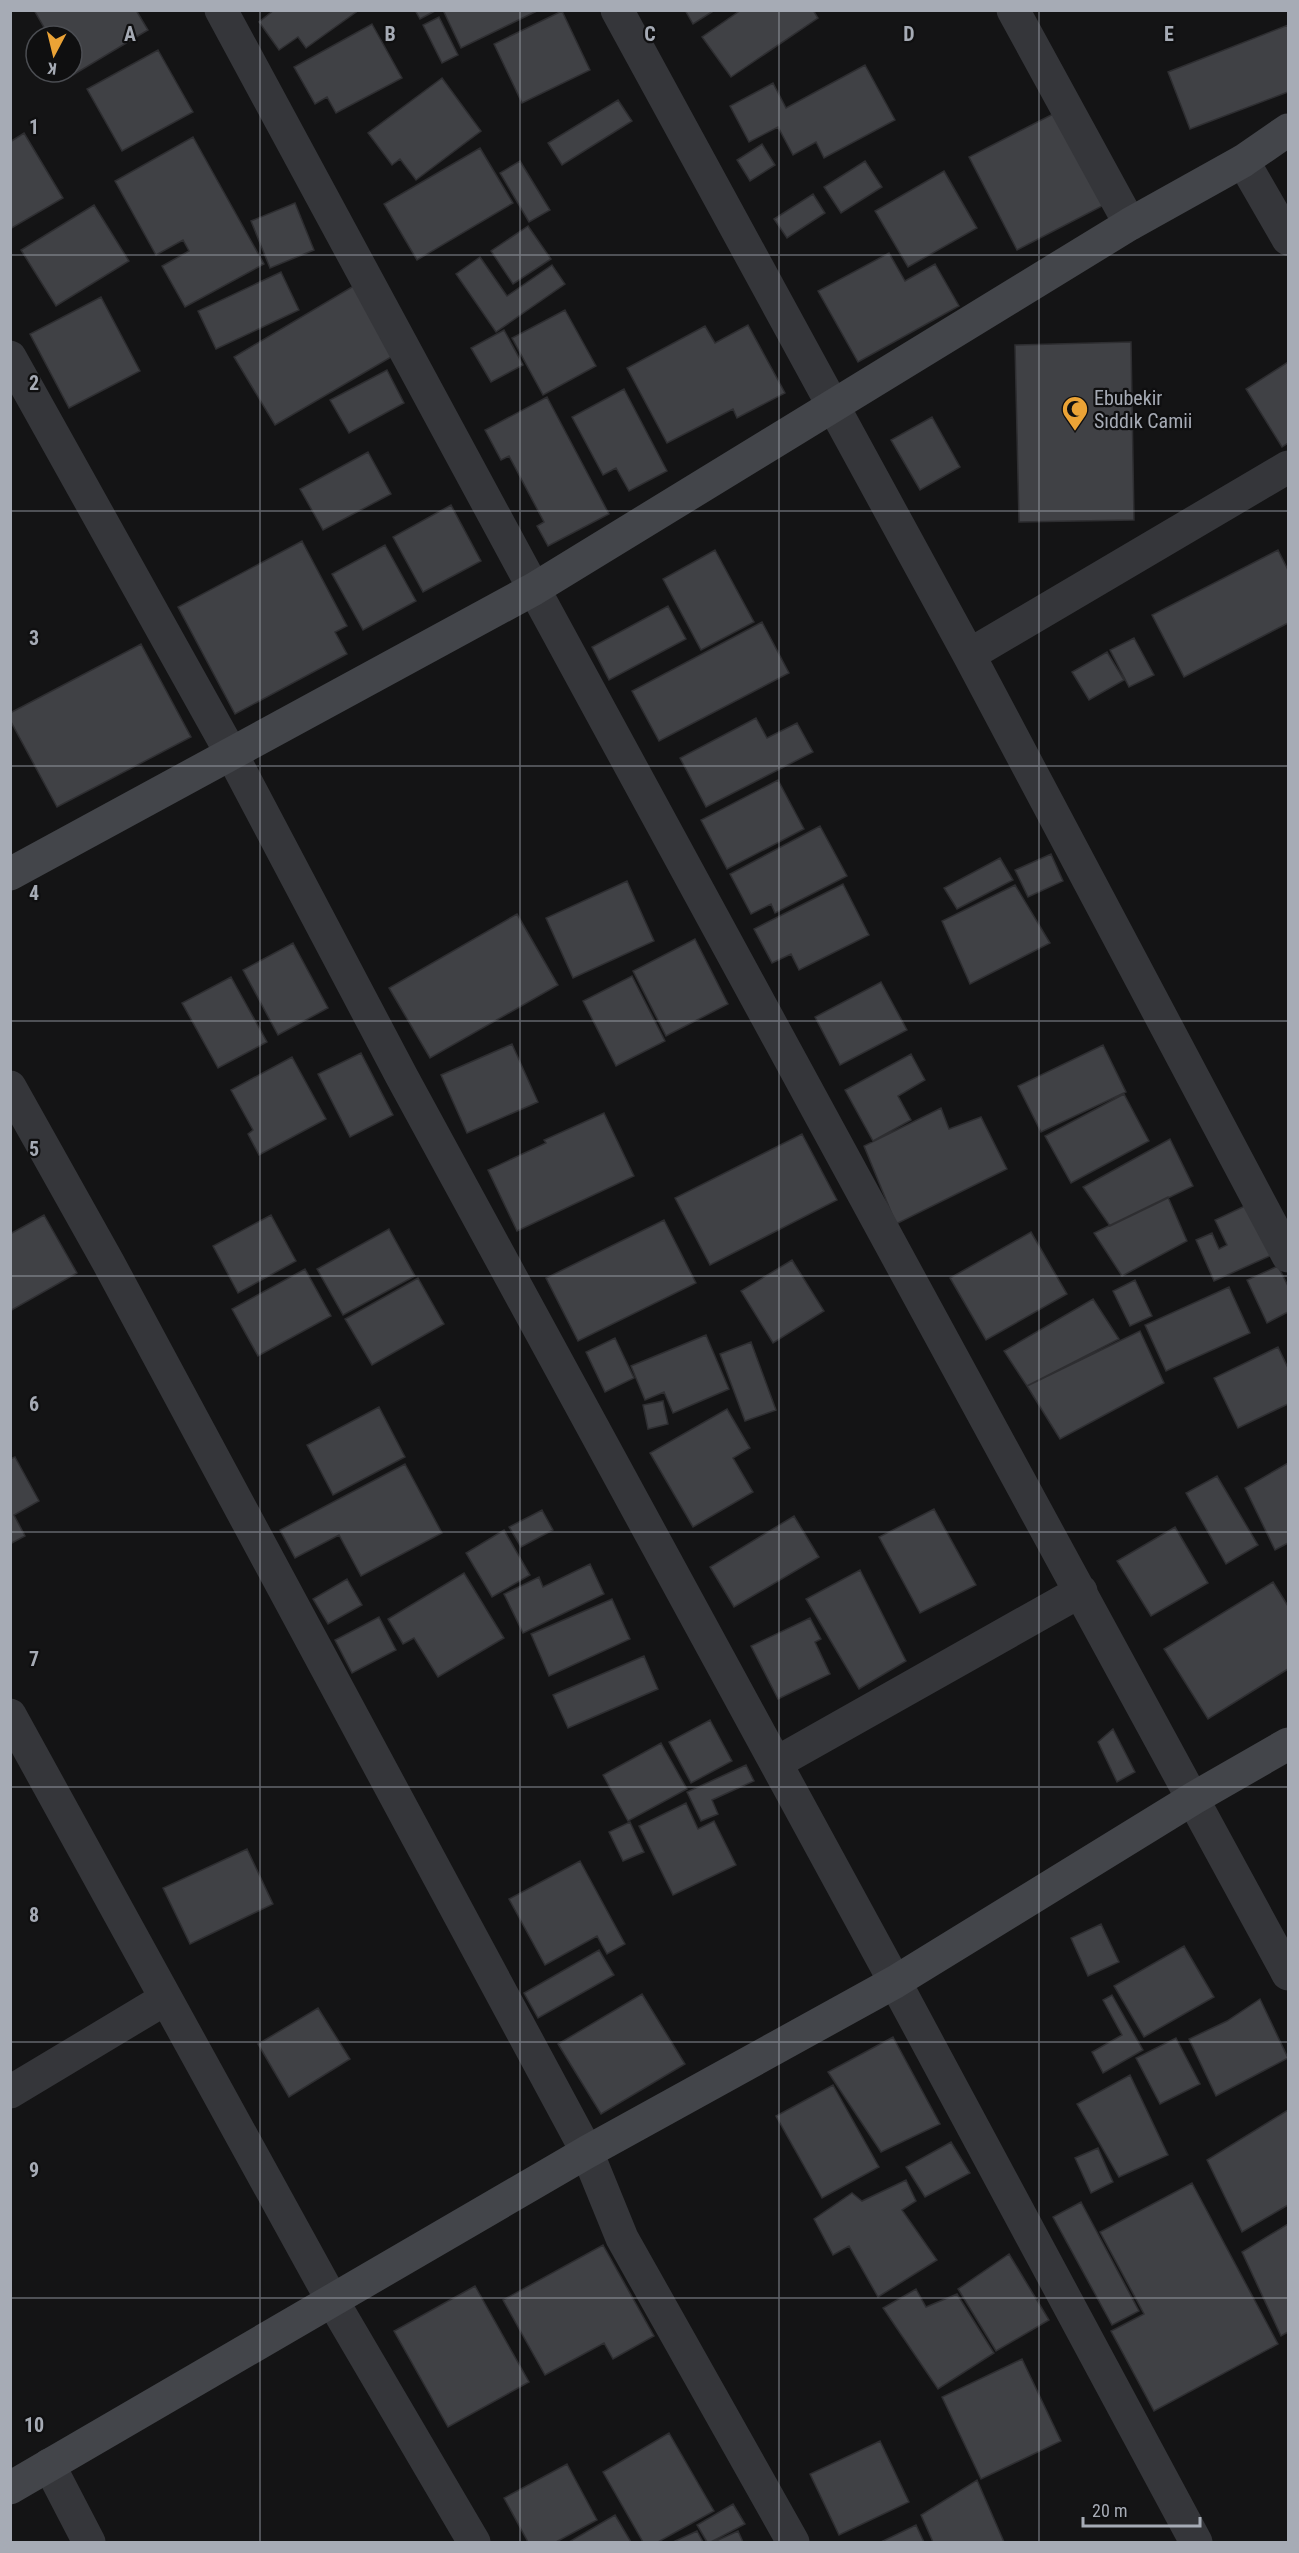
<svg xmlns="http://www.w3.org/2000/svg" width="1299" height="2553" font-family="'Roboto Condensed',sans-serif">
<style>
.building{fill:#404145;stroke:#2e2e31;stroke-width:1.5}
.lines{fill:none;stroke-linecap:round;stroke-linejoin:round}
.street{stroke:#35363a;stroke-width:33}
.secondary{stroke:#43454a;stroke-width:33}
.grid{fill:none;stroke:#a6abb5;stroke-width:1.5;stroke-opacity:0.55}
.labels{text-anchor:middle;stroke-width:4.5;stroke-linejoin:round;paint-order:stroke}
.poi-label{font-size:20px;fill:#a6abb5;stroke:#0f0f10;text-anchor:start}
.grid-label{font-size:20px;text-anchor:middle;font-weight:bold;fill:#a6abb5;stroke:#0f0f10;stroke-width:4.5;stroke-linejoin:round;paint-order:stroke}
</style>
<rect width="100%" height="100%" fill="#141415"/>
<path class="building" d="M 34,10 L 136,10 L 148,30 L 73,75 L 71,72 L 72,36 L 49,36 Z
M 274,10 L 359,10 L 306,48 L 298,37 L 279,50 L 259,22 Z
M 415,10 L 435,10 L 435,11 L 420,19 Z
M 443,10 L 537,10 L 537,11 L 461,48 Z
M 685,10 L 715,10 L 693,24 Z
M 741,10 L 813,10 L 818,18 L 731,77 L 702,37 Z
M 562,11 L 590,70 L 522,103 L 494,44 Z
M 439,17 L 458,55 L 442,63 L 423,25 Z
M 372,24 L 402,78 L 336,113 L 327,97 L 315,104 L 294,67 Z
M 1288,25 L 1288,92 L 1190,129 L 1168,72 Z
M 158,50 L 193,112 L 122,151 L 87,89 Z
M 865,65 L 895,120 L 824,158 L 816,142 L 793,155 L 778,127 L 749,142 L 730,106 L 773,83 L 786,108 Z
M 442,78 L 481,131 L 416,180 L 400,159 L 392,165 L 368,133 Z
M 618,100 L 632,121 L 562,165 L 548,143 Z
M 1057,112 L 1106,204 L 1017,250 L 969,157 Z
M 24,133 L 63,198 L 10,229 L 10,142 Z
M 193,137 L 264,264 L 185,307 L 162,266 L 189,251 L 183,240 L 156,255 L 115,181 Z
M 762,144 L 775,165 L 750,181 L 737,160 Z
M 480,148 L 513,203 L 417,260 L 384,204 Z
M 520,161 L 550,210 L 529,222 L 500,173 Z
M 865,161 L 882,187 L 841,213 L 824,187 Z
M 944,171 L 977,228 L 908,267 L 875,211 Z
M 813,194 L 825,213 L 787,238 L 774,219 Z
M 295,203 L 314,250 L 270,268 L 251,221 Z
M 94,205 L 129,261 L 56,306 L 21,250 Z
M 528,226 L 551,259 L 513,284 L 491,251 Z
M 889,253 L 905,281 L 935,264 L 959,306 L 858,362 L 818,291 Z
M 480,257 L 507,296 L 552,265 L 565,284 L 496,332 L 456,274 Z
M 281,272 L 299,310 L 216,349 L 198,311 Z
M 357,284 L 398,353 L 275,425 L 234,357 Z
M 101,297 L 140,371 L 69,408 L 30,334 Z
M 565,310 L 596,366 L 543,395 L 512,338 Z
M 748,325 L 785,393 L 737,418 L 733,409 L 667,443 L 627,368 L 705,326 L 715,343 Z
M 504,330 L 523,365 L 491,382 L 471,348 Z
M 1131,342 L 1134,520 L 1019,522 L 1015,345 Z
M 1288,362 L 1288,443 L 1282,447 L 1246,389 Z
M 387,370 L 404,403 L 349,433 L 330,400 Z
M 624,389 L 667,471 L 629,491 L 616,468 L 603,475 L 572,417 Z
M 547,397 L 609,514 L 548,546 L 537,526 L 544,522 L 509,456 L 501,460 L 485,430 Z
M 932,417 L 960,467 L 920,490 L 891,440 Z
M 368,452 L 391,494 L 323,530 L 300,489 Z
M 451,505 L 481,561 L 423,592 L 393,537 Z
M 302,541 L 347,626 L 335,632 L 347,654 L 235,714 L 178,607 Z
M 385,545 L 416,601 L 363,630 L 332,574 Z
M 715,550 L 754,622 L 701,650 L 663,579 Z
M 1278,550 L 1288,570 L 1288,623 L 1184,677 L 1152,615 Z
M 668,606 L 686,639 L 609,680 L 592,647 Z
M 762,622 L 789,673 L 659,741 L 632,691 Z
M 1134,638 L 1154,675 L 1129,687 L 1110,650 Z
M 141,644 L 191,737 L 57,807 L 10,720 L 10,713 Z
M 1107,652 L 1124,680 L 1089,700 L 1072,672 Z
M 756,718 L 767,738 L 797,723 L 813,752 L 706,807 L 680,758 Z
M 778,780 L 804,829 L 727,869 L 701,820 Z
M 820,826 L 847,876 L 775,913 L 771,904 L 751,914 L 730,874 Z
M 1051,854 L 1063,881 L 1028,897 L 1015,870 Z
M 1000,858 L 1013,880 L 957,909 L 944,888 Z
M 627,881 L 654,941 L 573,978 L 546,918 Z
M 843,884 L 869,935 L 799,970 L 791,954 L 772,963 L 754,929 Z
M 1015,885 L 1050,943 L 970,984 L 942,921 Z
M 517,914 L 558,985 L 430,1058 L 389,988 Z
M 695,939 L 728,1004 L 666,1036 L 633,971 Z
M 293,943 L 328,1008 L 278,1035 L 243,970 Z
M 632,976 L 665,1041 L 616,1066 L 583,1001 Z
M 231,977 L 267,1042 L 218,1068 L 182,1003 Z
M 881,982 L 907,1030 L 840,1065 L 815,1017 Z
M 512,1044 L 538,1102 L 467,1133 L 441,1075 Z
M 1103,1045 L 1126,1092 L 1041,1132 L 1018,1086 Z
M 361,1053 L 393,1115 L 350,1137 L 318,1074 Z
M 911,1054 L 925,1080 L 898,1096 L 911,1120 L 873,1141 L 845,1090 Z
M 292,1057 L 326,1119 L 259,1155 L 248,1134 L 253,1130 L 231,1090 Z
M 1124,1094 L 1149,1141 L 1071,1183 L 1045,1136 Z
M 941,1108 L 949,1129 L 981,1117 L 1007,1169 L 896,1224 L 864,1146 Z
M 604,1113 L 634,1176 L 517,1231 L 488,1170 L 546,1143 L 544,1140 Z
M 802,1134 L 837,1200 L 710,1265 L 675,1198 Z
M 1170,1139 L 1193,1186 L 1110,1226 L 1083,1187 Z
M 1168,1197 L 1187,1241 L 1122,1276 L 1094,1233 Z
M 1249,1204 L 1272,1255 L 1214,1281 L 1196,1240 L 1212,1233 L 1219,1249 L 1227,1245 L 1215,1220 Z
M 44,1215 L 77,1273 L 10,1311 L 10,1234 Z
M 271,1215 L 296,1261 L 238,1293 L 213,1246 Z
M 664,1220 L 696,1283 L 578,1341 L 546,1278 Z
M 389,1229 L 415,1276 L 343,1315 L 317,1269 Z
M 1031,1232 L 1067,1294 L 986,1340 L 950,1278 Z
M 792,1260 L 824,1311 L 773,1343 L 741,1291 Z
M 1278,1266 L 1288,1286 L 1288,1312 L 1267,1323 L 1247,1280 Z
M 305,1269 L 331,1316 L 258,1356 L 232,1309 Z
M 418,1278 L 444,1324 L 372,1365 L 345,1319 Z
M 1135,1280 L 1152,1316 L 1130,1326 L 1113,1291 Z
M 1229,1287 L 1250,1333 L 1166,1371 L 1145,1325 Z
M 1093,1299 L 1119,1339 L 1027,1386 L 1004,1351 Z
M 1140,1331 L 1164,1383 L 1060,1439 L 1027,1386 Z
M 706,1335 L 729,1389 L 673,1413 L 664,1392 L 645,1400 L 631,1366 Z
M 615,1338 L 634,1378 L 605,1392 L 586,1352 Z
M 751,1342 L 776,1410 L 745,1421 L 720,1354 Z
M 1278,1347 L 1288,1368 L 1288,1404 L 1238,1428 L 1214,1378 Z
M 663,1401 L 668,1424 L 648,1429 L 643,1405 Z
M 379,1407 L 405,1457 L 333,1495 L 307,1445 Z
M 727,1409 L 750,1448 L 733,1458 L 753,1492 L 693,1527 L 650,1453 Z
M 15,1457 L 39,1501 L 14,1515 L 25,1536 L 10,1544 L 10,1459 Z
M 1288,1463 L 1288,1543 L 1275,1550 L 1245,1488 Z
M 405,1464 L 442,1533 L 361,1576 L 339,1535 L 295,1558 L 280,1530 Z
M 1217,1476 L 1258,1545 L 1226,1564 L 1186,1493 Z
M 934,1509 L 976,1585 L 920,1613 L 879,1537 Z
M 542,1510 L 553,1530 L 521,1547 L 509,1527 Z
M 794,1516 L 819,1557 L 734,1607 L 710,1567 Z
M 1175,1527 L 1208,1583 L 1151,1616 L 1117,1561 Z
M 504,1530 L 530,1575 L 492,1597 L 466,1553 Z
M 590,1564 L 604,1594 L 523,1633 L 504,1594 L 539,1577 L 543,1587 Z
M 860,1570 L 906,1661 L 859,1689 L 806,1599 Z
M 464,1573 L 504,1638 L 438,1677 L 414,1638 L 403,1644 L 388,1619 Z
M 347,1579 L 362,1605 L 328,1624 L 313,1599 Z
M 1273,1582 L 1288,1606 L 1288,1669 L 1208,1719 L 1164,1649 Z
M 612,1599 L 630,1639 L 549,1676 L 531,1634 Z
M 379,1617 L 396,1650 L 352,1673 L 335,1640 Z
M 810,1618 L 821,1639 L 815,1642 L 830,1674 L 778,1699 L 751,1646 Z
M 644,1656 L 658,1689 L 568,1728 L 553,1695 Z
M 710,1720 L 732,1761 L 691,1783 L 669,1742 Z
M 1113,1729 L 1135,1772 L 1117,1782 L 1098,1742 Z
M 661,1743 L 687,1789 L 628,1821 L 603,1775 Z
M 746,1765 L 754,1781 L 712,1800 L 718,1814 L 701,1821 L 687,1792 Z
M 686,1803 L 698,1829 L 714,1821 L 736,1865 L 673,1895 L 639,1826 Z
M 630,1822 L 644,1852 L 623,1861 L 609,1832 Z
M 247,1849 L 273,1904 L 190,1944 L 163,1888 Z
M 580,1861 L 625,1944 L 607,1954 L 597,1936 L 545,1965 L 509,1899 Z
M 1101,1924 L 1119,1962 L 1088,1976 L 1071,1938 Z
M 1184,1946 L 1214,1997 L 1144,2037 L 1114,1986 Z
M 599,1950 L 614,1975 L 538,2018 L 524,1993 Z
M 642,1994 L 685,2064 L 601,2114 L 558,2044 Z
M 1112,1995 L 1143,2050 L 1103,2073 L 1092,2052 L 1122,2035 L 1103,2000 Z
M 1260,1999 L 1288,2058 L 1216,2096 L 1189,2039 L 1227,2021 Z
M 318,2008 L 350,2059 L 289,2097 L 258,2044 Z
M 893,2037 L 940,2124 L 881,2152 L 828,2072 Z
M 1176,2038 L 1200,2084 L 1160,2104 L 1136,2058 Z
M 1130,2075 L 1168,2155 L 1119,2177 L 1077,2104 Z
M 833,2085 L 879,2167 L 822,2198 L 776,2116 Z
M 1288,2110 L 1288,2205 L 1242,2232 L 1207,2160 Z
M 951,2142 L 970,2173 L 925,2197 L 906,2167 Z
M 1098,2148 L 1113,2182 L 1091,2193 L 1075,2158 Z
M 906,2180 L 916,2201 L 902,2210 L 937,2260 L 878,2297 L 849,2246 L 833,2255 L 814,2219 L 852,2193 L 862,2201 Z
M 1192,2183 L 1278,2344 L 1154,2411 L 1111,2331 L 1144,2314 L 1100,2232 Z
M 1081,2202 L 1139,2311 L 1112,2325 L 1053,2217 Z
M 1288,2224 L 1288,2332 L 1281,2336 L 1242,2252 Z
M 603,2245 L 654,2336 L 613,2359 L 604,2343 L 545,2375 L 503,2300 Z
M 1009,2254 L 1049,2320 L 996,2351 L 958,2289 Z
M 475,2286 L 529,2382 L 448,2427 L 394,2331 Z
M 916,2289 L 926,2307 L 957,2294 L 994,2353 L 938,2389 L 883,2308 Z
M 1022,2359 L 1061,2441 L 981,2479 L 942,2397 Z
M 669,2433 L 714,2511 L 658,2542 L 643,2542 L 603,2472 Z
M 880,2441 L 909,2502 L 839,2535 L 810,2474 Z
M 567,2464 L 597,2520 L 556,2542 L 528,2542 L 504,2498 Z
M 977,2480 L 1004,2542 L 933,2542 L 921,2515 Z
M 733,2504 L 745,2524 L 711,2542 L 707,2542 L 697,2525 Z
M 615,2515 L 631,2542 L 569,2542 Z
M 916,2525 L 924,2542 L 881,2542 Z
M 697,2531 L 703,2542 L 673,2542 Z
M 738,2531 L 743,2542 L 714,2542 Z"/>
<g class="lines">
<path class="street" d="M 221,10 L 534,589 L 1288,1974
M 617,10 L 969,655 L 1288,1256
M 1013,10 L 1130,224
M 1243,161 L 1288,239
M 10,357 L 231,753 L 402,1077 L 895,1982 L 1196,2542
M 969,655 L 1288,467
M 10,1087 L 108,1262 L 587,2152 L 622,2238 L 793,2542
M 10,1715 L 332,2300 L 474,2542
M 776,1763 L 1081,1591
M 10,2092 L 165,1999
M 49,2465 L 89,2542"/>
<path class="secondary" d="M 10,874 L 534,589 L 1130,224 L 1243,161 L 1288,130
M 10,2488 L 587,2152 L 895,1982 L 1194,1798 L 1288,1744"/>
</g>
<path class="grid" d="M 260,10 L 260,2542M 520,10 L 520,2542M 779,10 L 779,2542M 1039,10 L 1039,2542M 10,255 L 1288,255M 10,511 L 1288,511M 10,766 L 1288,766M 10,1021 L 1288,1021M 10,1276 L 1288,1276M 10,1532 L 1288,1532M 10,1787 L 1288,1787M 10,2042 L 1288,2042M 10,2298 L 1288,2298"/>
<defs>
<g id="mosque-pin" transform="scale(1.35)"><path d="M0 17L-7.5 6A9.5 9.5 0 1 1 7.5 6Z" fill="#eba336" stroke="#0f0f10"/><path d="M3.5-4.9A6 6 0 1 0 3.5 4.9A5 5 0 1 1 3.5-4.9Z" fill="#111"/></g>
</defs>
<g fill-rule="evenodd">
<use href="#mosque-pin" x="1075" y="409"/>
</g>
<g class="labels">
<g class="poi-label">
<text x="1094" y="405">Ebubekir<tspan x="1094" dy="23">Sıddık Camii</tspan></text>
</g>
</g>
<g class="grid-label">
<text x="130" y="41">A</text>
<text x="390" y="41">B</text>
<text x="650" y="41">C</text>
<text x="909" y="41">D</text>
<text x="1169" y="41">E</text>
<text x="34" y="134">1</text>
<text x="34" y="390">2</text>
<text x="34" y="645">3</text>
<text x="34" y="900">4</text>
<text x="34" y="1156">5</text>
<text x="34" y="1411">6</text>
<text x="34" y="1666">7</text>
<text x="34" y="1922">8</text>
<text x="34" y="2177">9</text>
<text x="34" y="2432">10</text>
</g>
<rect width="1299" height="2553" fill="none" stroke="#a6abb5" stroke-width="24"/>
<g transform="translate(54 54) rotate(187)"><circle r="28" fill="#0f0f10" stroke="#4b4d52" stroke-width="1.5"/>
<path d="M0-4.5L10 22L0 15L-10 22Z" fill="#eba336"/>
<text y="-9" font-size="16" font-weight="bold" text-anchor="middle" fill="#a6abb5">K</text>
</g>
<path d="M1083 2517v9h117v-9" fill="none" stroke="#a6abb5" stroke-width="3"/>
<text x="1092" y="2517" font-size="18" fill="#a6abb5" stroke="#0f0f10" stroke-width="4.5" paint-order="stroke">20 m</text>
</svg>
